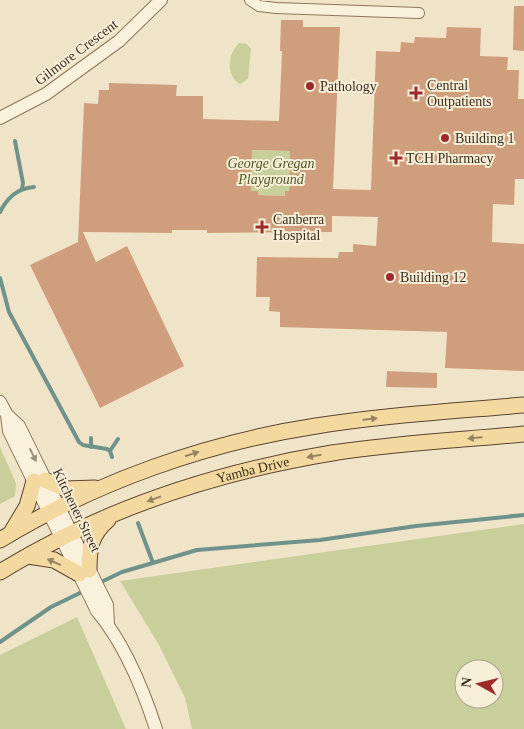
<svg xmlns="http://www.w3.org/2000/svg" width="524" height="729" font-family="'Times New Roman',serif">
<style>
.green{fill:#c9cf9b;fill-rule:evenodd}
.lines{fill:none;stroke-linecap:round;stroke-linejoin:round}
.stream{stroke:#6f938a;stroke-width:4}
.building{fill:#cf9f7d;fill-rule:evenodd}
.minor-casing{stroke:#8d765c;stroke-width:12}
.tertiary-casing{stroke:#8d765c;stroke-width:14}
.primary-casing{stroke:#5b4430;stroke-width:17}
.minor{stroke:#faf1dc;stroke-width:10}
.tertiary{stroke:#faf1dc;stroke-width:12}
.primary{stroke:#f3d9a0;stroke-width:15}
.oneway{fill:#988460}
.oneway2{fill:#9c907e}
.poi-dot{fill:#9e2a2b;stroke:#f7eed8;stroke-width:2}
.labels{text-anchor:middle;stroke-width:4;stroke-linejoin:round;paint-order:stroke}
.street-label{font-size:14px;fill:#3d2e20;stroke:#f7eed8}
.poi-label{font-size:14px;fill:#3d2e20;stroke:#f7eed8;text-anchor:start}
.park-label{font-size:14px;font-style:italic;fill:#4d5a26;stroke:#f7eed8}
</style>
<rect width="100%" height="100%" fill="#f0e4c8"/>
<path class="green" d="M 239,43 L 247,44 L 251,49 L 248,79 L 240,84 C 225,75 228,54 239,43 Z
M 252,150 L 290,151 L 289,191 L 285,191 L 285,196 L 258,195 L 258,191 L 251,191 Z
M 0,447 L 16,483 L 15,496 L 0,504 Z
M 524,524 L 524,729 L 192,729 L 185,698 L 159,645 L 120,581 ZM 464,669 L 494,669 L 494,699 L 464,699 Z
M 77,617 L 126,729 L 0,729 L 0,655 Z"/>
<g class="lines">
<path class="stream" d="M 15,141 L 23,183 L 22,189
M 0,212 C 7,198 17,188 34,187
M 0,278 L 9,312 L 79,442 L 83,445 L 107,449 L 110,451 L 112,457
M 91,438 L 91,447
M 110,451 L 118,439
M 138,523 L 153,563
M 99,583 L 122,572 L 197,550 L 320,540 L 416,526 L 524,515
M 0,642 L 51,607 L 84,591"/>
</g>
<path class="building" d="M 514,6 L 524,6 L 524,51 L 513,50 Z
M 281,20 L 303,20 L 303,27 L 340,27 L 333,189 L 371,190 L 376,51 L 400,52 L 401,42 L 414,43 L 415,37 L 446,38 L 447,27 L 481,28 L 480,56 L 508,57 L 507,70 L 519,70 L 518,99 L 524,99 L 524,179 L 515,179 L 514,205 L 493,204 L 492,242 L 524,244 L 524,371 L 445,368 L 447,332 L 280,327 L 280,312 L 269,311 L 270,297 L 256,297 L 257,257 L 338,258 L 339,252 L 353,252 L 353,244 L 376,246 L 378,217 L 332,216 L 332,232 L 207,233 L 207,230 L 172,230 L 172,233 L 83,232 L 96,262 L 127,246 L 184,366 L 100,408 L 30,265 L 78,242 L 84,103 L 98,104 L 99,90 L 109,90 L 109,83 L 177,85 L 176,96 L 203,96 L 203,119 L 279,121 L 282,51 L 280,51 ZM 252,150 L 290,151 L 289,191 L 285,191 L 285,196 L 258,195 L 258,191 L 251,191 Z
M 387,371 L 437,373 L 437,388 L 386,387 Z"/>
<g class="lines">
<g class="minor-casing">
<path id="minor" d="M 250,0 L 259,6 L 276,8 L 419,13"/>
</g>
<g class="tertiary-casing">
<path id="tertiary" d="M 0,118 L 46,94 L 119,41 L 161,0
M 0,402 L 7,415 L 9,431 L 97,611 C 124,643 143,689 156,729
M 7,415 L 19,426 L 99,589 L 107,605 L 108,624"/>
</g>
<g class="primary-casing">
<g id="primary">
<path d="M 45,480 L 66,489 L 95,488"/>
<path d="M 12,531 L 27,506 L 34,481"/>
<path d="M 0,540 C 96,482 205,443 316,426 C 385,415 455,411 524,405"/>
<path d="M 28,556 L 54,560 L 79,574"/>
<path d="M 89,570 C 89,547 91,535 108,520"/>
<path id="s1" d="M 0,572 C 101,510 216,472 332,453 C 396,443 460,440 524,434"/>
</g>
</g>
<use href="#minor" class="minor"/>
<use href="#tertiary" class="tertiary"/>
<use href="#primary" class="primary"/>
</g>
<defs><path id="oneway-solid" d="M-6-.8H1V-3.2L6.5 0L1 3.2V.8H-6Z" transform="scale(1.25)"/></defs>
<g class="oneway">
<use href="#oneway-solid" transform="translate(370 419) rotate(-7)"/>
<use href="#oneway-solid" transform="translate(475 438) rotate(175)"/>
<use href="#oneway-solid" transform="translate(192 454) rotate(-18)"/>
<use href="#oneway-solid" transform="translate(314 456) rotate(170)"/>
<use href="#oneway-solid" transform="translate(154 499) rotate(160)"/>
<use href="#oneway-solid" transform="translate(54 562) rotate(-156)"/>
</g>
<use class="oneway2" href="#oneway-solid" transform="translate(33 455) rotate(64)"/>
<g class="poi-dot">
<circle cx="310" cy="86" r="5"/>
<path d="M413.5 85.5h5v5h5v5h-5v5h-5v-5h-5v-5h5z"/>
<circle cx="445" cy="138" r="5"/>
<path d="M393.5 150.5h5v5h5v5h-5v5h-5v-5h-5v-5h5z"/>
<path d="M259.5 219.5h5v5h5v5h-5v5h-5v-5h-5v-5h5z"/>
<circle cx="390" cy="277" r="5"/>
</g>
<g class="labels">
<g class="street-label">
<text transform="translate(76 52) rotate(-37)" y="5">Gilmore Crescent</text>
<text dy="5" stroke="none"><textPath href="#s1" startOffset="274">Yamba Drive</textPath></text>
<text transform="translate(77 510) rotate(64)" y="5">Kitchener Street</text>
</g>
<g class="poi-label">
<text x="427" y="90">Central<tspan x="427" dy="16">Outpatients</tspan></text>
<text x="320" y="91">Pathology</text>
<text x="455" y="143">Building 1</text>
<text x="406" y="163">TCH Pharmacy</text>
<text x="273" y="224">Canberra<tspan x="273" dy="16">Hospital</tspan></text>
<text x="400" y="282">Building 12</text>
</g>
<g class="park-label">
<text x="271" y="168">George Gregan<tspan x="271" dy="16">Playground</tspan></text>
</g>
</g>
<g transform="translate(479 684) rotate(278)"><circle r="24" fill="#f7eed8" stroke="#ada18e"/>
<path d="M0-4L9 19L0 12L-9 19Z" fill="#9e2a2b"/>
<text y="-8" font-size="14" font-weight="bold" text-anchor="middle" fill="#3d2e20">N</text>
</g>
</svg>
